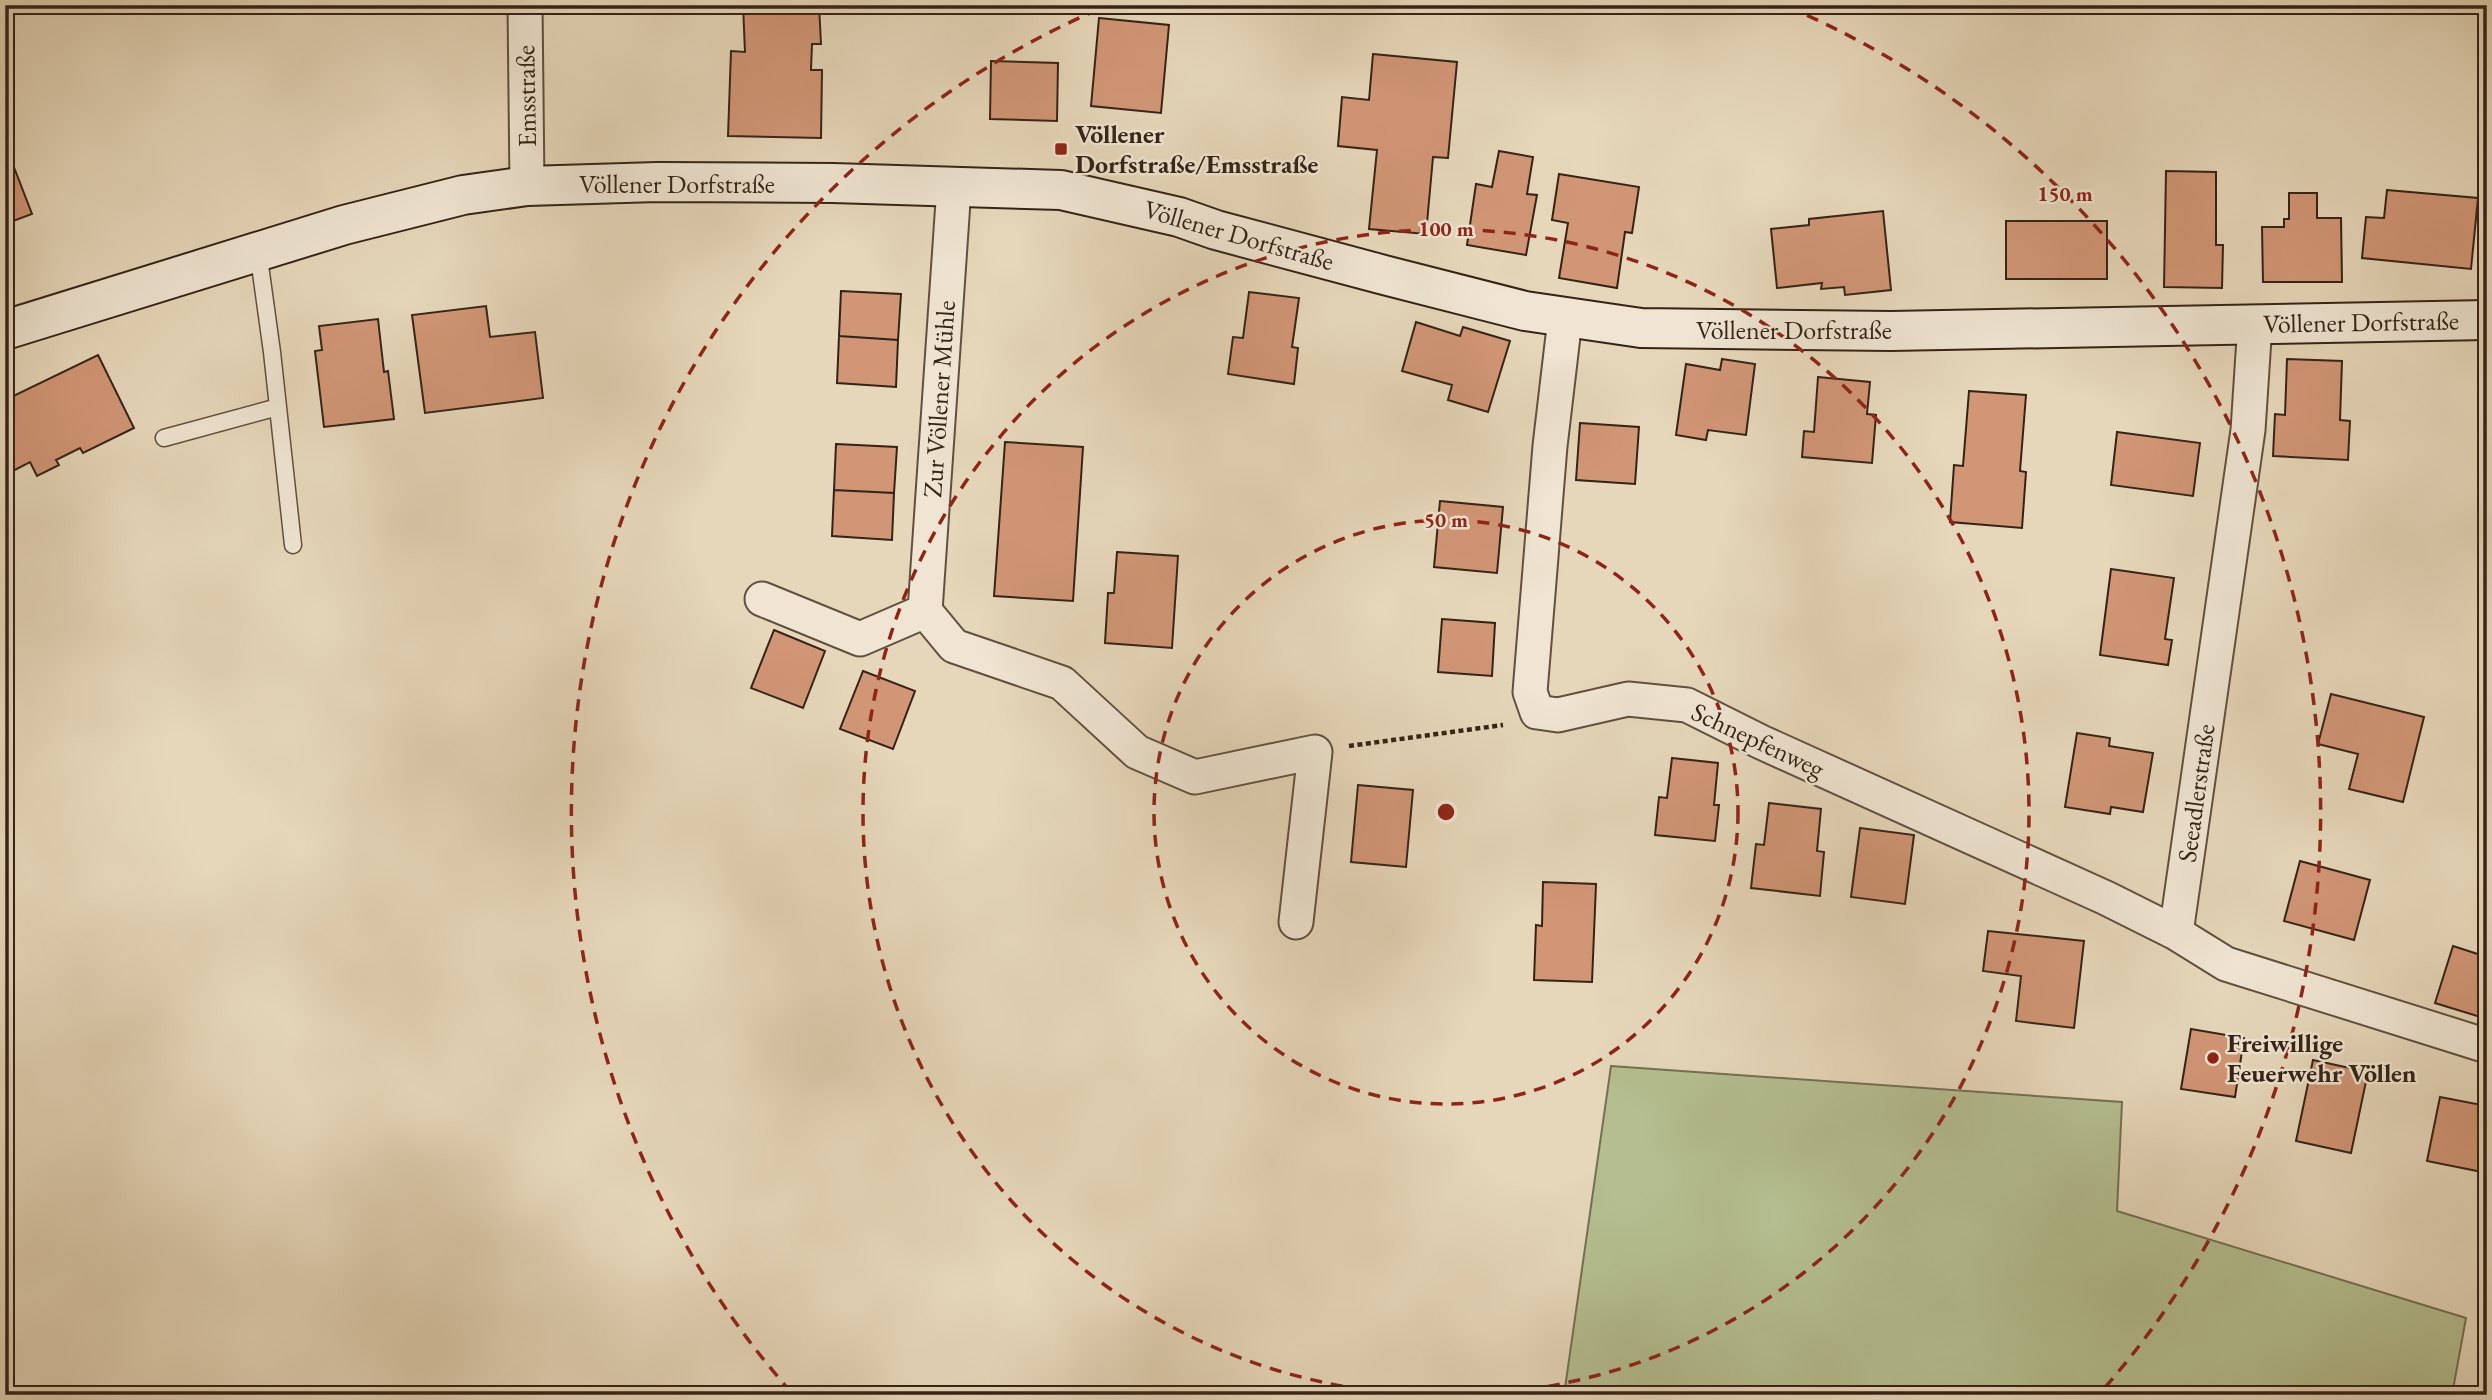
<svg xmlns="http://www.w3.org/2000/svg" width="2492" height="1400" font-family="'EB Garamond',serif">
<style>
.green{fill:#b4be90;stroke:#747054;stroke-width:2}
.building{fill:#d19676;stroke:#352317;stroke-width:2}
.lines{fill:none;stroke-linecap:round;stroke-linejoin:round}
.lane-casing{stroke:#615040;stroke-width:19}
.street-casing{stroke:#615040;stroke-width:37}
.secondary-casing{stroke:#352317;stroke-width:42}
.path{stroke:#352317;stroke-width:4.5;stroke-dasharray:5 3.5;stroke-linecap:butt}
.lane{stroke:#efe5d2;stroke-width:16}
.street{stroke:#efe5d2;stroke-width:33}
.secondary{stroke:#efe5d2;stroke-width:38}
.ring{fill:none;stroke:#8f2418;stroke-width:3.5;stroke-dasharray:12 9}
.poi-dot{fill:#8f2418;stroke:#efe5d2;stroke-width:2.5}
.labels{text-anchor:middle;stroke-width:5;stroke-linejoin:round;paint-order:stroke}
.street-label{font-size:26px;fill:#352317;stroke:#efe5d2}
.poi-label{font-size:26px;font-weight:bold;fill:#352317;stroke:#efe5d2;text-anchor:start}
.centre{fill:#8f2418;stroke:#efe5d2;stroke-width:3.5}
.ring-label{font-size:21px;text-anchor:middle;font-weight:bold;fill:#8f2418;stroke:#efe5d2;stroke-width:5;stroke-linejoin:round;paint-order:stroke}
</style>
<rect width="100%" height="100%" fill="#e6d7ba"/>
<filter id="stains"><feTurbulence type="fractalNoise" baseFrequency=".00286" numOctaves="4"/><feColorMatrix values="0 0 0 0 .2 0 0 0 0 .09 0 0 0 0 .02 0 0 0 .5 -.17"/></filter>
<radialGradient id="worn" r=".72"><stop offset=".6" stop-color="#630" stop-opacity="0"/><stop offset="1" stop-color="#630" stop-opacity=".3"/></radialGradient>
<path class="green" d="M 1611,1066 L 2122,1102 L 2117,1211 L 2466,1318 L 2452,1395 L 1564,1395 Z"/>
<path class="building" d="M 743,5 L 819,5 L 821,44 L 812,44 L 811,70 L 822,70 L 821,138 L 728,136 L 731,51 L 745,52 Z
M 1099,18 L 1169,25 L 1161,113 L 1091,106 Z
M 1373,54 L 1457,62 L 1448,158 L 1433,157 L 1426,234 L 1369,229 L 1377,150 L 1338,146 L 1342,97 L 1369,100 Z
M 991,61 L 1058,63 L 1057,121 L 990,119 Z
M 5,144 L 32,214 L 5,224 Z
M 1499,151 L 1533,157 L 1527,194 L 1537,195 L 1526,255 L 1467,245 L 1476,184 L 1492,187 Z
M 2166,171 L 2216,172 L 2216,245 L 2223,245 L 2222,288 L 2164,287 Z
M 1559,174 L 1639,187 L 1632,233 L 1625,232 L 1617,288 L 1559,278 L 1568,223 L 1552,220 Z
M 2387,190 L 2478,198 L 2471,269 L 2362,258 L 2366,217 L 2384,218 Z
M 2289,193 L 2317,193 L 2317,218 L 2341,218 L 2342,282 L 2263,282 L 2262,227 L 2284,227 L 2284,219 L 2289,219 Z
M 1883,211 L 1891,290 L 1845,295 L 1844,287 L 1821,289 L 1822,283 L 1777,288 L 1771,229 L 1809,225 L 1809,219 Z
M 2006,221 L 2107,221 L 2107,279 L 2006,279 Z
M 841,291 L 901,294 L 898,340 L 839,336 Z
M 1249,292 L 1299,298 L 1292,347 L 1298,348 L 1294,384 L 1228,374 L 1233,337 L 1243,338 Z
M 486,306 L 490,337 L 535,332 L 543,398 L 425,413 L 412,315 Z
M 378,319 L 384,372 L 388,371 L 394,419 L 324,427 L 315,351 L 322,350 L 319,326 Z
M 1416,322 L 1460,336 L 1463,327 L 1510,341 L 1488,412 L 1448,400 L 1452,385 L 1402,371 Z
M 839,336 L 898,340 L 896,387 L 837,383 Z
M 2484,346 L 2487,346 L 2487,403 L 2480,402 Z
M 98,355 L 134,428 L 83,453 L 80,448 L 56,460 L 59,465 L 37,476 L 30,462 L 5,475 L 5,409 L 8,408 L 5,400 Z
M 1722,359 L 1755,364 L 1746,435 L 1708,430 L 1706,440 L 1676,435 L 1686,364 L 1720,370 Z
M 2287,359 L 2342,361 L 2340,420 L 2350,421 L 2348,460 L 2273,456 L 2275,414 L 2285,415 Z
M 1818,377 L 1870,382 L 1867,414 L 1876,415 L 1872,463 L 1802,457 L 1804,431 L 1814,432 Z
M 1969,391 L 2026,395 L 2020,471 L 2026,472 L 2022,528 L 1950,522 L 1954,465 L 1963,466 Z
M 2487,411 L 2487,447 L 2480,446 Z
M 1580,423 L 1639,427 L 1635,484 L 1576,480 Z
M 2117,432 L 2200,443 L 2193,496 L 2111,485 Z
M 1005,442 L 1083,447 L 1073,601 L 994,596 Z
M 836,444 L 897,447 L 894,493 L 834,490 Z
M 834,490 L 894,493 L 892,540 L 832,536 Z
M 1440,501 L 1503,507 L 1497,573 L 1434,567 Z
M 1117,552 L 1178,556 L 1172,648 L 1105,643 L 1108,593 L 1114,593 Z
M 2111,569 L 2174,578 L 2165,639 L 2172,640 L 2168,665 L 2100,655 Z
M 1442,619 L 1495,623 L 1492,676 L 1438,672 Z
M 774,630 L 825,651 L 803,708 L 751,688 Z
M 863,671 L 915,691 L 893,749 L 840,729 Z
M 2331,694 L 2424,717 L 2403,802 L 2349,789 L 2358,754 L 2318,744 Z
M 2077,733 L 2110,738 L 2109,746 L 2153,753 L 2143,812 L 2111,807 L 2110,814 L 2065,807 Z
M 1672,758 L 1718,763 L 1714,805 L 1719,805 L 1715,841 L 1655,835 L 1659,797 L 1667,798 Z
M 1358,785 L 1413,790 L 1406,867 L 1351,862 Z
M 1769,803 L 1821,809 L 1817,851 L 1824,852 L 1820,896 L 1751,888 L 1756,844 L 1764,845 Z
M 1860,828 L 1914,835 L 1905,904 L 1851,897 Z
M 2300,861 L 2370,880 L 2354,940 L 2284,921 Z
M 1543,882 L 1596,884 L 1592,982 L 1534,980 L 1536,925 L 1542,926 Z
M 1988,931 L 2084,941 L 2074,1028 L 2016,1021 L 2021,976 L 1983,971 Z
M 2453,946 L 2487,957 L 2487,1019 L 2435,1003 Z
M 2191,1029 L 2244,1038 L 2235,1097 L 2181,1089 Z
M 2313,1060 L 2368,1072 L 2351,1153 L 2296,1141 Z
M 2440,1097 L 2487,1106 L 2487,1173 L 2427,1161 Z"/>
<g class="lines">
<g class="lane-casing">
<path id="lane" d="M 258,251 L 272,352 L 293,545
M 164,438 L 278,407"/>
</g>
<g class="street-casing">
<path id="street" d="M 525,5 L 527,186
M 954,187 L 925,611 L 954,646 L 1062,683 L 1137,752 L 1195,777 L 1315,752 L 1296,922
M 1565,319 L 1550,446 L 1530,692 L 1537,712 L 1558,715 L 1628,699 L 1687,705 L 1761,742 L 2106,898 L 2176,933
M 2255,323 L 2248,430 L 2176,933 L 2226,964 L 2487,1046
M 762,599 L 860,639 L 925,611"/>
</g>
<g class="secondary-casing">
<path id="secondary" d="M 5,330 L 344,225 L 463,195 L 527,186 L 657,182 L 833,183 L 1061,190 L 1179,217 L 1216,230 L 1384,275 L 1525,311 L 1641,328 L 1891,331 L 2487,320"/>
</g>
<path class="path" d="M 1349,746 L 1503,725"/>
<use href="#lane" class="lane"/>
<use href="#street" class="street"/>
<use href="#secondary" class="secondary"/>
</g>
<g class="ring">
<circle cx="1446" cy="812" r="292"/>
<path d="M1426 1395A583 583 0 1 1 1466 1395"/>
<path d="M791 1392A875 875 0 0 1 1104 7M1788 7A875 875 0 0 1 2101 1392"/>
</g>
<g class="poi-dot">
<rect x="1054" y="142" width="14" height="14" rx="3.5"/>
<circle cx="2213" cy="1058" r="7"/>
</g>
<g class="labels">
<g class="street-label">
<text transform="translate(526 96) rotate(-91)" y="9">Emsstraße</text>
<text x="677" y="193">Völlener Dorfstraße</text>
<text transform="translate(1239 235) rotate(16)" y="9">Völlener Dorfstraße</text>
<text transform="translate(2361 322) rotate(-1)" y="9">Völlener Dorfstraße</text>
<text x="1794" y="339">Völlener Dorfstraße</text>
<text transform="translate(939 399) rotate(-86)" y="9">Zur Völlener Mühle</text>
<text transform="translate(1758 740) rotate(25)" y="9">Schnepfenweg</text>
<text transform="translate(2196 793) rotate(-82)" y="9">Seeadlerstraße</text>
</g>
<g class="poi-label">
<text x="1075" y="143">Völlener<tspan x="1075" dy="30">Dorfstraße/Emsstraße</tspan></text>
<text x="2227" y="1052">Freiwillige<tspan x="2227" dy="30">Feuerwehr Völlen</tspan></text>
</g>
</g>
<circle cx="1446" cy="812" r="10" class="centre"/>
<g class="ring-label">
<text x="2065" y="201">150 m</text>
<text x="1446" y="236">100 m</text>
<text x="1446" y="527">50 m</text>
</g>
<rect width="2492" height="1400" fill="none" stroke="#e6d7ba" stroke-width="28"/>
<rect x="7" y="7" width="2478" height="1386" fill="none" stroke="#352317" stroke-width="3.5"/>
<rect x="14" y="14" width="2464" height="1372" fill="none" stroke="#352317" stroke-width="2"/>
<rect width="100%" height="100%" filter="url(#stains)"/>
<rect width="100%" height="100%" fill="url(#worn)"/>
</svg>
